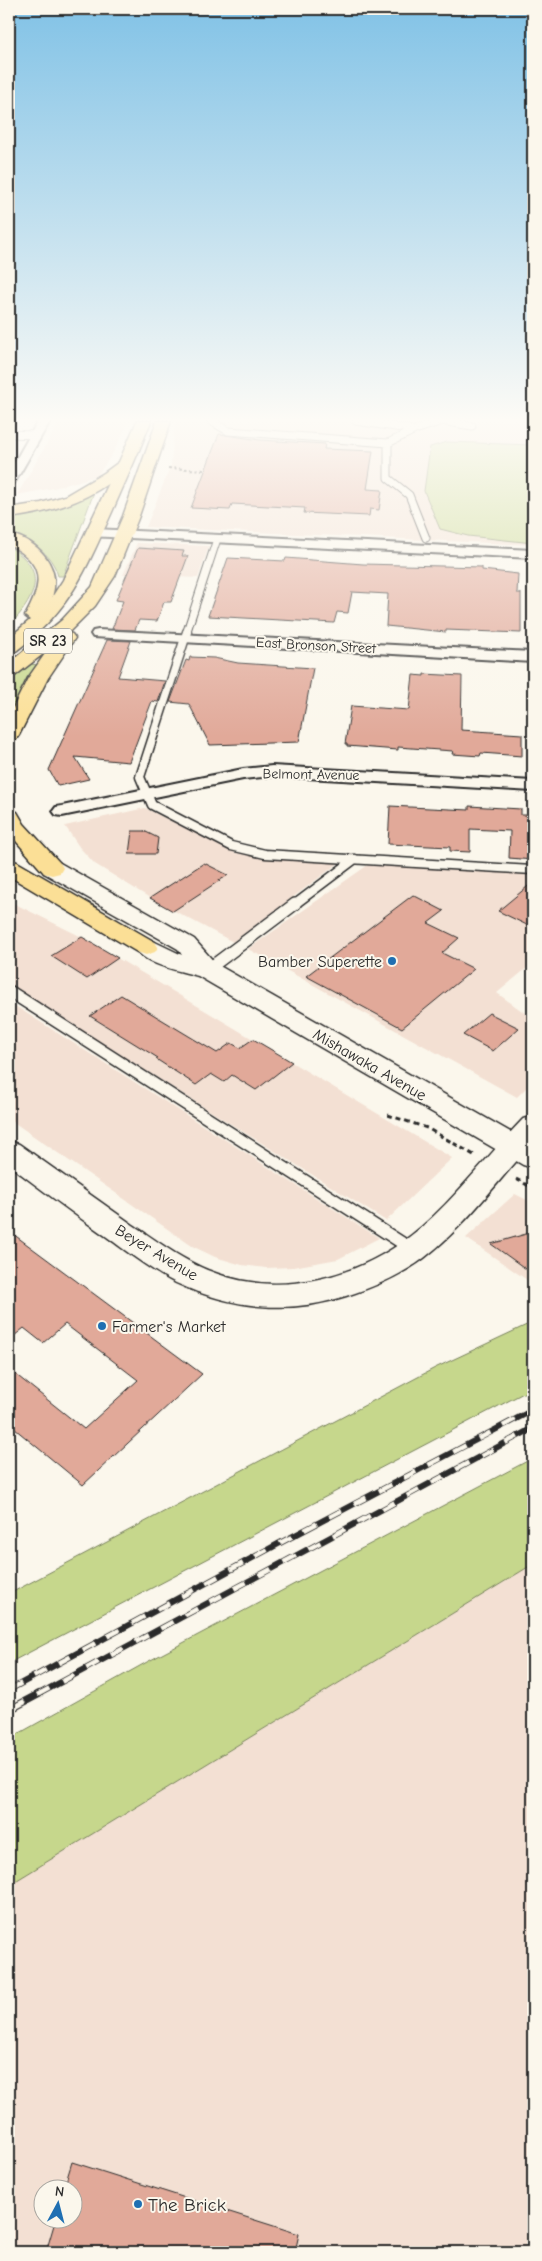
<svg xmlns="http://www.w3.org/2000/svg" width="542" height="2261" font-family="'Comic Neue',sans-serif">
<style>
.built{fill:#f3e0d3;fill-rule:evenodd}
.green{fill:#c6d78c;stroke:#78815c}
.building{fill:#e1a999;stroke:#2b2b2b}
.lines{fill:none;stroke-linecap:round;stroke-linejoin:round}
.service-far2-casing{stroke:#2b2b2b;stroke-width:9}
.service-far1-casing{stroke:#2b2b2b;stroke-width:11}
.service-casing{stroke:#2b2b2b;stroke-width:14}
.minor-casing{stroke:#2b2b2b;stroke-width:4}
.tertiary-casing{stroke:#2b2b2b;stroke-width:3}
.secondary-casing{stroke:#2b2b2b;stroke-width:3}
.primary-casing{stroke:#2b2b2b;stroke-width:3}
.path-far1{stroke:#2b2b2b;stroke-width:2;stroke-dasharray:3 2.5;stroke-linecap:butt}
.path{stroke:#2b2b2b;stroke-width:3;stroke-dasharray:5 4;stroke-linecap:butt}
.service-far2{stroke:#fbf7ec;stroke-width:7}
.service-far1{stroke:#fbf7ec;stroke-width:8}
.service{stroke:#fbf7ec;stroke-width:11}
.minor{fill:#fbf7ec;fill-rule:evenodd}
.tertiary{fill:#fbf7ec;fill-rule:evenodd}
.secondary{fill:#fbf7ec;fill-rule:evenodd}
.primary{fill:#fbdf96;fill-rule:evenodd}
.rail-far1-casing{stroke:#2b2b2b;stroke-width:6}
.rail-casing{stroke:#2b2b2b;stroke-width:8}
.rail-far1{stroke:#fbf7ec;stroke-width:4.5;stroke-dasharray:14;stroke-linecap:butt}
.rail{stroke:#fbf7ec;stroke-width:5.5;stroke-dasharray:18;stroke-linecap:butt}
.poi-dot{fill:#1f6fb2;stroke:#fbf7ec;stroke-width:2}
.labels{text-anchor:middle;stroke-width:4;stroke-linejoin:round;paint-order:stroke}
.far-street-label{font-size:14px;fill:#2b2b2b;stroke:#fbf7ec}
.shield{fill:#fbf7ec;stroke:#696865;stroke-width:1}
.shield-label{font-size:15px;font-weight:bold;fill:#2b2b2b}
.poi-label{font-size:16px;fill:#2b2b2b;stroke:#fbf7ec;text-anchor:end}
.street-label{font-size:16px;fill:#2b2b2b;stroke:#fbf7ec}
.near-poi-label{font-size:19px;fill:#2b2b2b;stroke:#fbf7ec;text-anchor:start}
</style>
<rect width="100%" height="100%" fill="#fbf7ec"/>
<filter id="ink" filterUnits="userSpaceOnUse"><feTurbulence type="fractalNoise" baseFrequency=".02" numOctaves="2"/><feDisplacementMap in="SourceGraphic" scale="10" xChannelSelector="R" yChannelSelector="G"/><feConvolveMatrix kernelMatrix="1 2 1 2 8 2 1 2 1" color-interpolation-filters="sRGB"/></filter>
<g filter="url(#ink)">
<path class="built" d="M 60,421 L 129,421 L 113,453 L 97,476 L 54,488 L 17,495 Z
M 175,421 L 533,421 L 533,545 L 146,527 L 171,465 Z
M 137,543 L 209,546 L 198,578 L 123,575 Z
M 145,808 L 235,853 L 340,862 L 233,942 L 150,898 L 95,864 L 80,848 L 65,826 Z
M 368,865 L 533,874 L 533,963 L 497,993 L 533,1019 L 533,1081 L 517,1097 L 248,949 Z
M 9,901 L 82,937 L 452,1158 L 386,1221 L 9,985 Z
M 9,1002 L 379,1238 L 338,1259 L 293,1267 L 266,1268 L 242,1265 L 215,1257 L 192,1246 L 9,1119 Z
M 515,1194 L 533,1203 L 533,1284 L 466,1238 Z
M 533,1564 L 533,2252 L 9,2252 L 9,1885 ZM 42,2188 L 72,2188 L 72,2218 L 42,2218 Z"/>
<path class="green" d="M 447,442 L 533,445 L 533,543 L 468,536 L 440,529 L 424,491 L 430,447 Z
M 94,492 L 63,576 L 58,576 C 52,553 30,539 9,532 L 9,516 Z
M 9,547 C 49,570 36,598 9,626 Z
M 30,664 L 38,665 L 26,682 L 9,715 L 9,681 Z
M 533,1322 L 533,1388 L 9,1663 L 9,1594 L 435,1368 Z
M 533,1458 L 533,1564 L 9,1885 L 9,1739 L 147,1662 Z"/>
<path class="building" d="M 219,434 L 260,440 L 325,444 L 324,449 L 373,451 L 367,489 L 382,490 L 379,510 L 370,509 L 369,516 L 304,513 L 305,508 L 232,504 L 230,510 L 191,508 Z
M 138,548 L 184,551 L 182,556 L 188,556 L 171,602 L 164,602 L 157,621 L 139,620 L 135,630 L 112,629 L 123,601 L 116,600 Z
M 228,558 L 285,561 L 286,558 L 363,564 L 482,567 L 482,570 L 518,574 L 517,593 L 521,593 L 521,633 L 446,630 L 446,632 L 386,626 L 388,594 L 352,592 L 348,613 L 337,612 L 334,623 L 208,616 Z
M 107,640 L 131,641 L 118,677 L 165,681 L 158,702 L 152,701 L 129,762 L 75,757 L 89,779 L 58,786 L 49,770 Z
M 190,657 L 214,658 L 238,663 L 313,668 L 299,742 L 210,745 L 189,704 L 170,702 L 186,660 L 189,661 Z
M 424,674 L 462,676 L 461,730 L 522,734 L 522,756 L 481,753 L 480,756 L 452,754 L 453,751 L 398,747 L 398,750 L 347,746 L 347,744 L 345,744 L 351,706 L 409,710 L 413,675 L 424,676 Z
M 390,806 L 469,810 L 469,806 L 521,809 L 521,815 L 532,815 L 533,860 L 509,858 L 510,831 L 470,829 L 470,852 L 450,851 L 450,847 L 388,844 Z
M 132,831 L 144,831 L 158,838 L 156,854 L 129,854 Z
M 204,863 L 228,875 L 173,911 L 150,898 Z
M 533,882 L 533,928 L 498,911 Z
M 413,895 L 444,911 L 428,923 L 459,938 L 442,953 L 474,969 L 402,1028 L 306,976 Z
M 82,937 L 118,958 L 87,979 L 51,956 Z
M 121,995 L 217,1053 L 231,1043 L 240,1048 L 253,1039 L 292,1062 L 256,1090 L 232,1075 L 224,1082 L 211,1074 L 196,1085 L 156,1059 L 158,1058 L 90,1016 Z
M 489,1013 L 519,1028 L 493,1051 L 463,1035 Z
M 9,1231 L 202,1374 L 83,1485 L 9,1424 L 9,1369 L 84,1429 L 138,1380 L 65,1324 L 43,1343 L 24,1328 L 9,1340 Z
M 533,1232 L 533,1274 L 491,1244 Z
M 72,2162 L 299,2234 L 295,2252 L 46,2252 L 56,2218 L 72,2218 L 72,2188 L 64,2188 Z"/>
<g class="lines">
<g class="service-far2-casing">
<path id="service-far2" d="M 211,421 L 228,431 L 388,443 L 415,430 L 356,421
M 415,430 L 442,421 L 472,426
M 9,434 L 35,435
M 388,443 L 388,478 L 409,495 L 426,538
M 186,634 L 217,539"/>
</g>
<g class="service-far1-casing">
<path id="service-far1" d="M 187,632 L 140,777 L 152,805 L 231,846 L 265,854 L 533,870
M 294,905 L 355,859"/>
</g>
<g class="service-casing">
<path id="service" d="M 207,970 L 295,904
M 9,991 L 413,1250"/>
</g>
<g class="minor-casing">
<path id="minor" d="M 38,421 L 50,421 L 15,482 L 9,486 L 9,472 Z
M 94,529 L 533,550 L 533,558 L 89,536 L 87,533 Z
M 98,630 L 533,652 L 533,662 L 93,637 L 91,634 L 93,631 Z
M 272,766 L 533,781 L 533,791 L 272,776 L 243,779 L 62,816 L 56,815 L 53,811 L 56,807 L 62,806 L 243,769 Z"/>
</g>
<g class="tertiary-casing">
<path id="tertiary" d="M 533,1116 L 533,1143 C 497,1181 466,1226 424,1258 C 400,1276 374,1287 346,1296 C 289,1315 230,1308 176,1283 C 152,1271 129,1253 107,1237 C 74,1214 41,1189 9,1165 L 9,1141 L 19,1144 C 57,1171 95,1198 133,1225 C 160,1243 187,1264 218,1274 C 279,1296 350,1279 401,1243 C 448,1210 483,1160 523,1119 Z"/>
</g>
<g class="secondary-casing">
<path id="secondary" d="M 52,861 L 60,863 L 194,939 L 216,964 L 533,1145 L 533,1168 L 523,1165 L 198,976 C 178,970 146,966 134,947 L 137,942 L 146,939 L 155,942 L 182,955 L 178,949 L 44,873 L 41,868 L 44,863 Z"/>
</g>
<g class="primary-casing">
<path id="primary" d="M 137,421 L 151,421 C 139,452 125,482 112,512 C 84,573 71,609 16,651 L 9,652 L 9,638 L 30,620 L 25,616 C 43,584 45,563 9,545 L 9,534 C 38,540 62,567 52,597 L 63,580 L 109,483 C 79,504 46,513 9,518 L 9,508 L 41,503 L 65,496 L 104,473 L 119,462 Z
M 157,421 L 171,421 L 139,516 L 115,576 L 95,606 L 68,633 L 72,634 L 75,638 L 48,678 L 19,735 L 16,739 L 9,741 L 9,716 L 28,678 L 47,651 L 16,675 L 9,677 L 9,663 L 62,620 L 92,587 L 123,516 Z
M 9,811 L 17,812 L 24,824 L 60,863 L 63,868 L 60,873 L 52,875 L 44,873 L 9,833 Z
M 9,860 L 17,862 L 155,942 L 158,947 L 155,952 L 146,955 L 137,952 L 9,876 Z"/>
</g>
<path class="path-far1" d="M 168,468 L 206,470"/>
<path class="path" d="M 388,1115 L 427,1128 L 474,1155
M 516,1179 L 533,1188"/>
<use href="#service-far2" class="service-far2"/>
<use href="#service-far1" class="service-far1"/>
<use href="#service" class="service"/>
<use href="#minor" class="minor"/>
<use href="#tertiary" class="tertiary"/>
<use href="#secondary" class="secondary"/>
<use href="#primary" class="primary"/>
<g class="rail-far1-casing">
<path id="rail-far1" d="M 9,1690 L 280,1543 L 533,1410
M 37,1695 L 533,1428"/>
</g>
<g class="rail-casing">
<path id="rail" d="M 9,1710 L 39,1694"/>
</g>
<use href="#rail-far1" class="rail-far1"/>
<use href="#rail" class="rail"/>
</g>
</g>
<linearGradient id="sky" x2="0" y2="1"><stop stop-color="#81c2e6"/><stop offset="0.57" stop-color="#fdfbf6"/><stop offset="1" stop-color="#fdfbf6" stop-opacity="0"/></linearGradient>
<rect width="542" height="737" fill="url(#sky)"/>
<g class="poi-dot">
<circle cx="392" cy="961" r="5"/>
<circle cx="102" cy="1326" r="5"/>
<circle cx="138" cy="2204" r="5"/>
</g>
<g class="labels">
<g class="far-street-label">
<text transform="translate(316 645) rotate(3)" y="5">East Bronson Street</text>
<text transform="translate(311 774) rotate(1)" y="5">Belmont Avenue</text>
</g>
<rect class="shield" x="24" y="628.5" width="48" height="25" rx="4"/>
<g class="shield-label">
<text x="48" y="646">SR 23</text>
</g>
<g class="poi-label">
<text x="382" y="967">Bamber Superette</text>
<text x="112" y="1332" text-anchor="start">Farmer's Market</text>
</g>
<g class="street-label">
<text transform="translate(370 1064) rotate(30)" y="6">Mishawaka Avenue</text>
<text transform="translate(157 1252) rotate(31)" y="6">Beyer Avenue</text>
</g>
<g class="near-poi-label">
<text x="148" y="2211">The Brick</text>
</g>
</g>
<rect width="542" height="2261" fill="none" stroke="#fbf7ec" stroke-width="30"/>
<rect x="15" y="15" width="512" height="2231" fill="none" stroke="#2b2b2b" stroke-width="2" filter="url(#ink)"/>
<g transform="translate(58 2204) rotate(7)"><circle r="24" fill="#fbf7ec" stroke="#a8a59f"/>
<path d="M0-4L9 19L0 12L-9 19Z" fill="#1f6fb2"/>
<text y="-8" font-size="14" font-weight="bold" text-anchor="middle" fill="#2b2b2b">N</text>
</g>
</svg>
